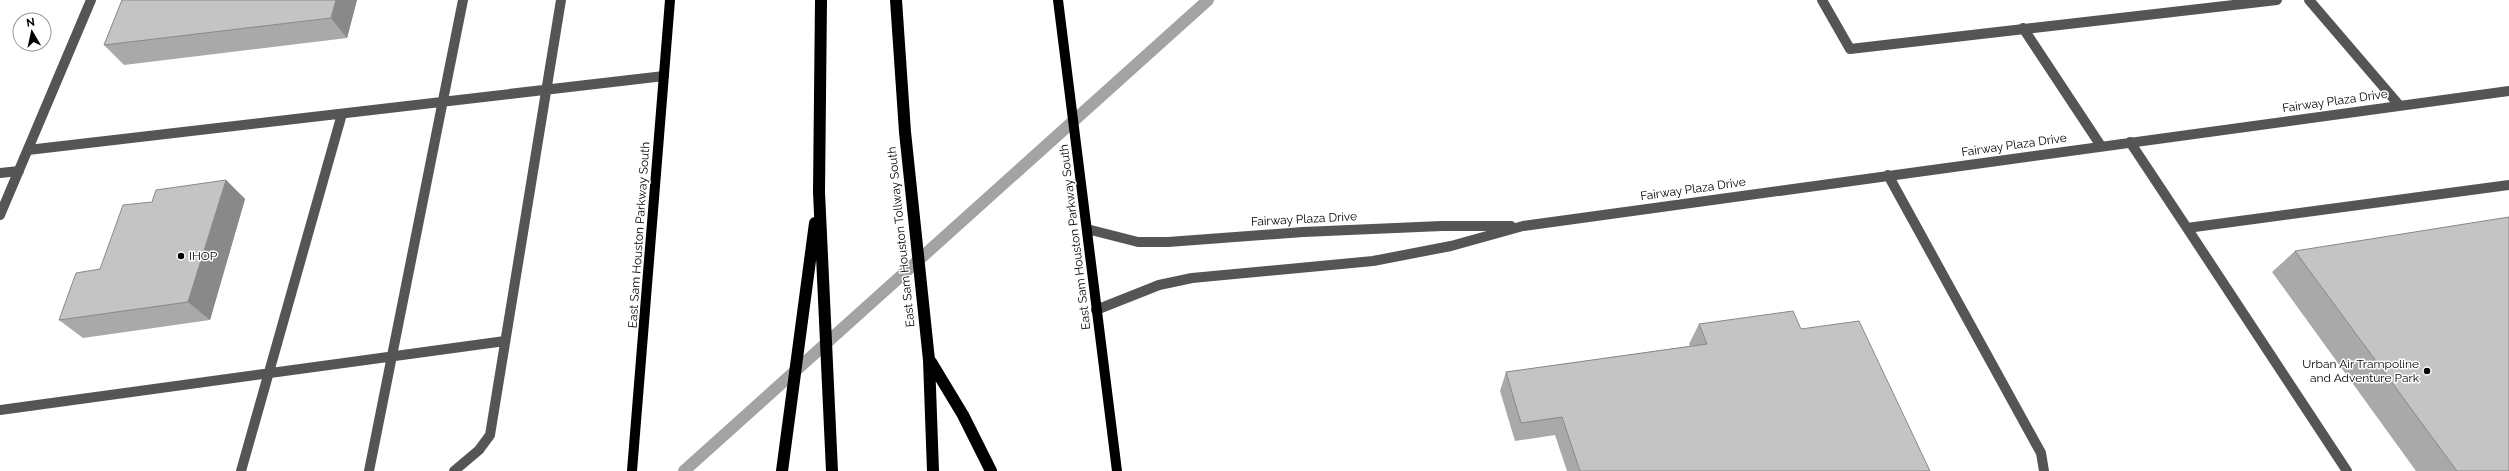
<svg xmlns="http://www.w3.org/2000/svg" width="2509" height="471" font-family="Raleway,sans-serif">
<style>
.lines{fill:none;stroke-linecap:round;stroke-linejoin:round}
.stream{stroke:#a3a3a3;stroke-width:12}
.minor{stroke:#555;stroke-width:10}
.major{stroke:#000;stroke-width:10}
.highway{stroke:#000;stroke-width:12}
.wall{fill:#a9a9a9}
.shaded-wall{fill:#898989}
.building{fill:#c4c4c4;stroke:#898989}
.poi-dot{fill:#000;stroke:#fff;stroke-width:1.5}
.labels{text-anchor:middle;stroke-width:3;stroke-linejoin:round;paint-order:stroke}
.street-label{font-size:12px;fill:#000;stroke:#fff}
.poi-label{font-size:12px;fill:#000;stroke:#fff;text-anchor:start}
</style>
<rect width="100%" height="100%" fill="#fff"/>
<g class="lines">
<path class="stream" d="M 684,471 L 1208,0"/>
<path class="minor" d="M 1822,0 L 1850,49 L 2277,0
M 2309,0 L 2399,105
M 2023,28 L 2101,146
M 2130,142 L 2187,228
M 28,150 L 664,76
M 0,173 L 19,171
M 1888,175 L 2041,453 L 2044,471
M 0,215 L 91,0
M 1087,229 L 1138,242 L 1168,242 L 1303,232 L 1442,226 L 1511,226
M 1096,310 L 1159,285 L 1192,278 L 1373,261 L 1451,246 L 1523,226 L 2509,91
M 0,410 L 505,341
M 241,471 L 342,114
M 369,471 L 463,0
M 454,471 L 479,450 L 490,435 L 561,0
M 2347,471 L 2187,228 L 2509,185"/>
<path class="major" d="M 1058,0 L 1117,471
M 632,471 L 670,0"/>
<path class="highway" d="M 821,0 L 819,192 L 832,471
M 896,0 L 905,132 L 929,360 L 933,471
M 931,362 L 963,415 L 991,471
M 782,471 L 815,223"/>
</g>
<path class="wall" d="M 122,0 L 357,0 L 347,38 L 124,65 L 104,45 Z
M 226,180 L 245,199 L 210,320 L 83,338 L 59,320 L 100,269 L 152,202 Z
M 2295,251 L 2509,471 L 2416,471 L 2272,272 Z
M 1699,324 L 1801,329 L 1930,471 L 1567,471 L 1555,435 L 1515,441 L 1500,391 L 1506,372 L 1690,346 L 1689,344 Z"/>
<path class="shaded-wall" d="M 336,0 L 357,0 L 347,38 L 331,18 Z
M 226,180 L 245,199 L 210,320 L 188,302 Z"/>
<path class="building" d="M 122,0 L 336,0 L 331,18 L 104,45 Z
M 226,180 L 188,302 L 59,320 L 76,273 L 100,269 L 123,205 L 152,202 L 156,190 Z
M 2509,217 L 2509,471 L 2457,471 L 2295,251 Z
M 1793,311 L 1801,329 L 1859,321 L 1930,471 L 1580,471 L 1562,417 L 1521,423 L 1506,372 L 1707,344 L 1699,324 Z"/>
<g class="poi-dot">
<circle cx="181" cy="256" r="4"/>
<circle cx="2427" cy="371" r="4"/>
</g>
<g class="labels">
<g class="street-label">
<text transform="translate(2335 101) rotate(-8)" y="4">Fairway Plaza Drive</text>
<text transform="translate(2014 145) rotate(-8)" y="4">Fairway Plaza Drive</text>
<text transform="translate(1693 189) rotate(-8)" y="4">Fairway Plaza Drive</text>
<text transform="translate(1304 219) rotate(-3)" y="4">Fairway Plaza Drive</text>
<text transform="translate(639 235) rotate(-86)" y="4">East Sam Houston Parkway South</text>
<text transform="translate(901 237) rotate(-96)" y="4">East Sam Houston Tollway South</text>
<text transform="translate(1075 237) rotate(-97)" y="4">East Sam Houston Parkway South</text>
</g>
<g class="poi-label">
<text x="189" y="260">IHOP</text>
<text x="2419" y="368" text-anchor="end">Urban Air Trampoline<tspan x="2419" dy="14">and Adventure Park</tspan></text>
</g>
</g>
<g transform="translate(32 32) rotate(351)"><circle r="19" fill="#ffffff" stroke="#999999"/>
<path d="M0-3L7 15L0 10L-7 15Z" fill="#000000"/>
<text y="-6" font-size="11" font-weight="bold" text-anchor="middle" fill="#000000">N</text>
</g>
</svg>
